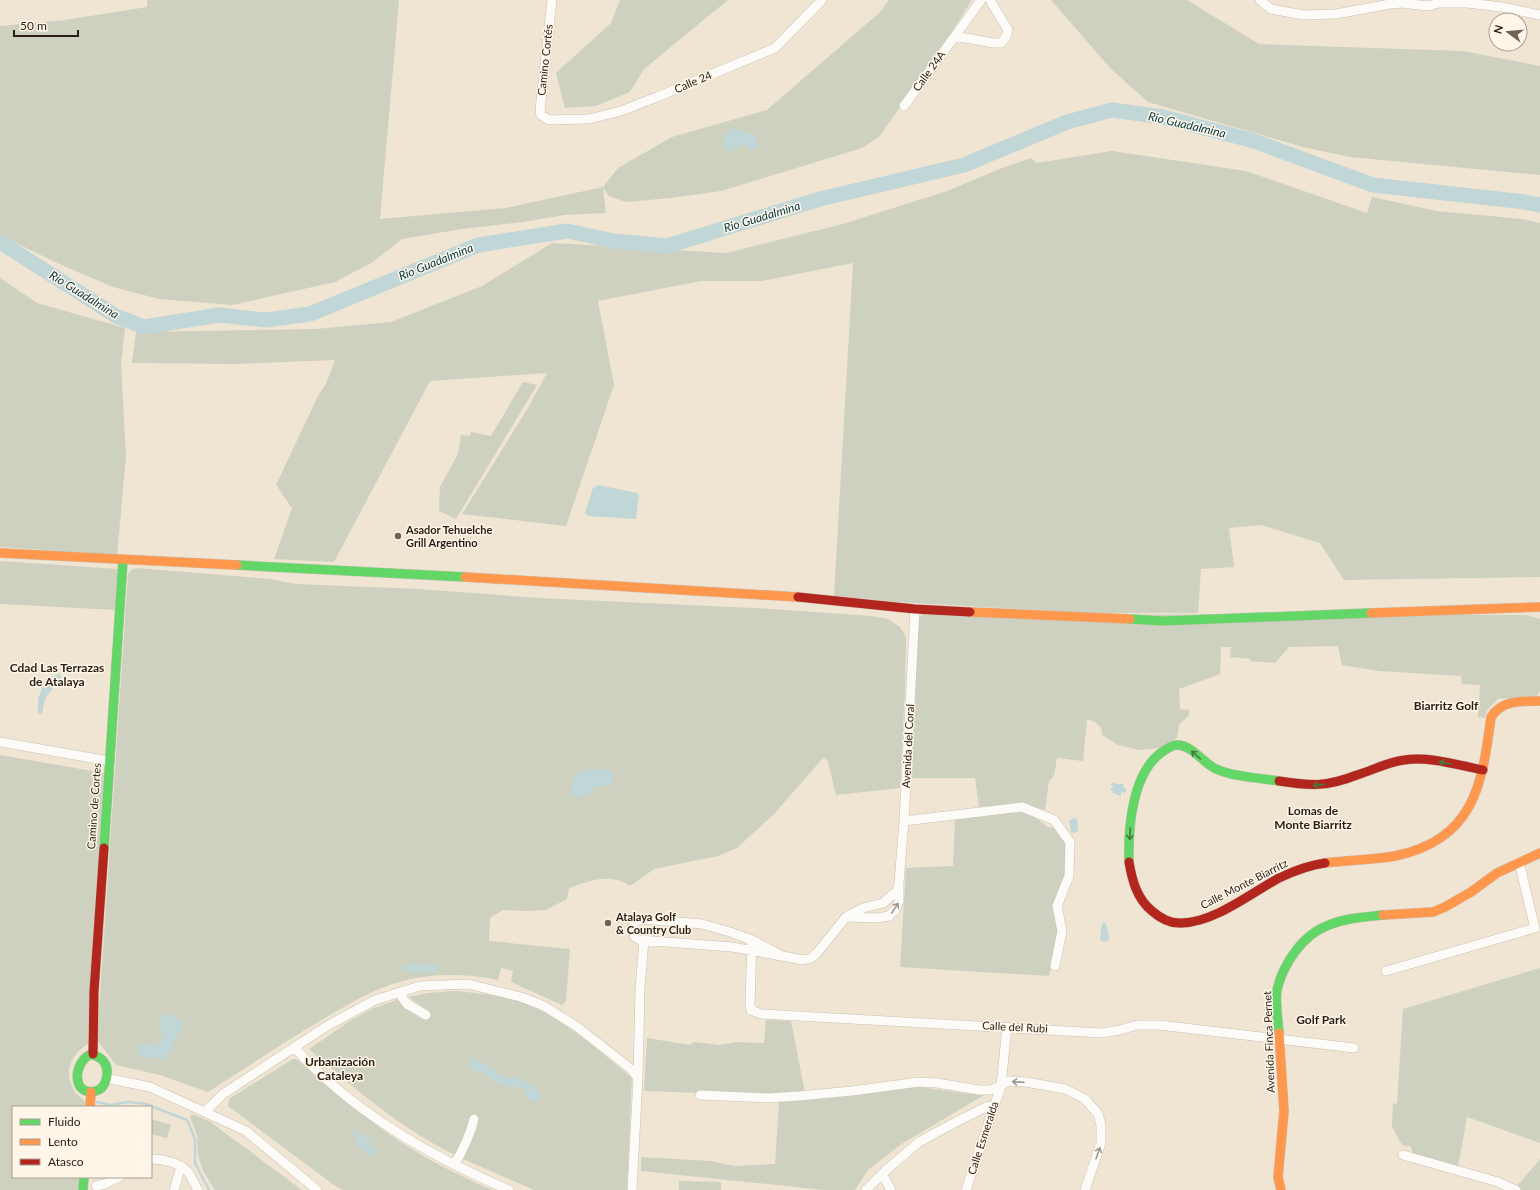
<svg xmlns="http://www.w3.org/2000/svg" width="1540" height="1190" font-family="Lato,sans-serif">
<style>
.green{fill:#ced1bf}
.water{fill:#c0d6d7}
.lines{fill:none;stroke-linecap:round;stroke-linejoin:round}
.stream{stroke:#c0d6d7;stroke-width:2.5}
.river{stroke:#c0d6d7;stroke-width:15}
.street-casing{stroke:#cac1b3;stroke-width:10}
.fast-casing{stroke:#cac1b3;stroke-width:10}
.slow-casing{stroke:#cac1b3;stroke-width:10}
.jam-casing{stroke:#cac1b3;stroke-width:10}
.street{stroke:#fdfbf8;stroke-width:9}
.fast{stroke:#63d668;stroke-width:9}
.slow{stroke:#ff974d;stroke-width:9}
.jam{stroke:#b3261e;stroke-width:9}
.oneway{stroke:#457a3e}
.oneway2{stroke:#9d9891}
.poi-dot{fill:#6d6456;stroke:#fff5e9;stroke-width:1.5}
.labels{text-anchor:middle;stroke-width:3;stroke-linejoin:round;paint-order:stroke}
.street-label{font-size:11px;fill:#271f13;stroke:#fff5e9}
.poi-label{font-size:11px;font-weight:bold;fill:#271f13;stroke:#fff5e9;text-anchor:start}
.water-label{font-size:12px;font-style:italic;fill:#003a45;stroke:#fff5e9}
.neighbourhood-label{font-size:12px;font-weight:bold;fill:#271f13;stroke:#fff5e9}
</style>
<rect width="100%" height="100%" fill="#f0e4d3"/>
<path class="green" d="M 147,0 L 399,0 L 380,219 L 506,208 L 603,187 L 618,168 L 672,137 L 767,110 L 880,12 L 889,0 L 972,0 L 937,55 L 879,137 L 862,148 L 721,191 L 671,198 L 626,202 L 609,196 L 603,188 L 606,213 L 564,215 L 523,222 L 462,229 L 402,239 L 373,262 L 335,282 L 232,305 L 159,299 L 113,287 L 57,263 L 0,235 L 0,26 L 65,20 L 147,7 Z
M 620,0 L 728,0 L 644,69 L 630,92 L 596,106 L 565,108 L 556,73 L 611,23 Z
M 1051,0 L 1187,0 L 1259,44 L 1463,51 L 1540,66 L 1540,175 L 1350,157 L 1303,147 L 1148,102 L 1111,69 Z
M 1112,151 L 1246,171 L 1367,213 L 1372,197 L 1437,211 L 1522,219 L 1540,223 L 1540,577 L 1344,580 L 1320,543 L 1261,525 L 1229,528 L 1234,567 L 1201,569 L 1198,613 L 1090,613 L 897,602 L 834,596 L 853,263 L 762,281 L 701,281 L 598,301 L 614,385 L 566,526 L 462,514 L 528,408 L 547,373 L 430,381 L 334,562 L 274,559 L 292,508 L 276,485 L 318,396 L 326,384 L 335,360 L 235,364 L 132,363 L 136,332 L 316,329 L 391,322 L 482,286 L 552,243 L 726,253 L 843,224 L 947,191 L 1002,168 L 1031,158 L 1037,163 Z
M 0,278 L 37,303 L 125,328 L 121,363 L 126,456 L 117,555 L 0,547 Z
M 523,382 L 537,385 L 456,519 L 439,511 L 440,487 L 458,454 L 461,435 L 470,436 L 471,432 L 491,436 Z
M 0,561 L 118,569 L 116,610 L 0,604 Z
M 136,568 L 270,579 L 296,584 L 419,589 L 539,598 L 772,609 L 871,616 L 888,619 L 900,627 L 906,637 L 905,689 L 900,788 L 836,795 L 828,762 L 824,757 L 773,815 L 737,848 L 718,856 L 654,869 L 630,886 C 611,872 589,881 569,888 L 567,899 L 546,910 L 527,911 L 503,910 L 490,918 L 489,941 L 570,949 L 566,1001 L 562,1005 L 511,982 L 513,971 L 501,968 L 498,980 C 460,972 418,973 382,988 C 361,996 342,1008 323,1019 C 284,1042 246,1068 208,1092 L 160,1075 L 116,1065 L 97,1040 L 128,574 L 131,570 Z
M 923,614 L 1527,615 L 1540,619 L 1540,691 L 1537,696 L 1498,699 L 1487,710 L 1485,718 L 1478,717 L 1480,685 L 1462,684 L 1461,676 L 1379,671 L 1342,665 L 1338,646 L 1289,647 L 1275,663 L 1250,661 L 1250,659 L 1230,657 L 1231,647 L 1221,647 L 1220,674 L 1179,689 L 1180,709 L 1189,710 L 1189,715 L 1179,725 L 1177,738 L 1159,748 L 1139,750 L 1118,745 L 1102,735 L 1101,727 L 1095,722 L 1087,719 L 1083,761 L 1057,758 L 1054,776 L 1049,781 L 1045,810 L 1026,804 L 979,807 L 975,778 L 911,778 L 909,777 L 918,620 Z
M 0,755 L 104,773 L 88,1044 C 71,1054 63,1072 74,1090 C 78,1098 85,1096 86,1107 L 13,1107 L 13,1177 L 82,1177 L 81,1190 L 0,1190 Z
M 1027,812 L 1048,827 L 1056,828 L 1064,838 L 1068,851 L 1067,865 L 1063,881 L 1059,937 L 1049,976 L 900,967 L 906,868 L 953,866 L 955,818 L 1005,813 Z
M 1540,968 L 1540,1143 L 1467,1117 L 1458,1167 L 1414,1155 L 1410,1146 L 1402,1145 L 1392,1127 L 1393,1103 L 1397,1104 L 1403,1009 Z
M 454,991 C 478,993 501,995 524,1003 C 560,1016 603,1054 632,1078 L 627,1190 L 534,1190 L 463,1159 L 473,1139 L 478,1125 L 471,1116 L 465,1135 L 455,1155 C 400,1128 354,1088 309,1049 L 353,1019 L 374,1008 L 399,999 C 406,1009 416,1017 427,1021 L 428,1012 L 409,997 L 427,993 Z
M 766,1020 L 791,1021 L 805,1093 L 759,1095 L 644,1091 L 647,1038 L 690,1045 L 694,1042 L 720,1045 L 736,1042 L 764,1043 Z
M 293,1059 L 296,1059 C 334,1091 372,1125 415,1151 C 440,1166 465,1178 492,1190 L 343,1190 L 334,1185 L 228,1106 L 230,1098 Z
M 913,1086 L 970,1094 L 986,1094 L 900,1145 L 868,1170 L 855,1190 L 824,1190 L 641,1171 L 641,1157 L 711,1161 L 734,1166 L 775,1164 L 779,1101 L 873,1093 Z
M 192,1114 L 209,1121 L 302,1190 L 215,1190 L 203,1171 L 198,1155 L 197,1135 L 190,1117 Z
M 151,1119 L 171,1125 L 167,1138 L 151,1134 Z
M 1540,1159 L 1540,1190 L 1519,1190 L 1517,1186 Z
M 679,1181 L 721,1182 L 721,1190 L 679,1190 Z"/>
<path class="water" d="M 734,129 L 753,134 L 757,142 L 757,149 L 750,150 L 747,146 L 741,145 L 732,151 L 727,151 L 723,143 L 726,134 Z
M 598,485 L 637,493 L 639,495 L 636,519 L 588,516 L 585,513 L 593,488 Z
M 60,674 L 63,682 L 56,684 L 53,676 Z
M 49,676 L 51,676 L 54,686 L 45,699 L 42,714 L 38,713 L 38,699 L 44,682 L 48,681 Z
M 608,769 L 613,772 L 614,779 L 610,785 L 595,787 C 589,795 582,800 573,796 C 571,791 571,788 572,783 C 577,766 594,770 608,769 Z
M 1113,782 L 1116,784 L 1123,784 L 1124,788 L 1126,788 L 1126,791 L 1124,793 L 1121,792 L 1121,796 L 1113,793 L 1110,789 L 1114,787 L 1111,785 Z
M 1077,818 L 1078,831 L 1074,833 L 1071,832 L 1069,820 Z
M 1105,922 L 1108,930 L 1109,940 L 1105,942 L 1100,940 L 1102,924 Z
M 403,964 L 429,965 L 430,964 L 436,964 L 436,973 L 403,971 Z
M 169,1014 C 175,1016 182,1020 183,1026 L 173,1044 L 172,1049 L 163,1059 L 160,1060 L 154,1057 L 144,1058 L 138,1055 L 137,1051 L 142,1043 L 153,1046 C 167,1041 160,1030 160,1020 L 165,1015 Z
M 472,1058 L 478,1059 L 479,1062 L 491,1067 L 490,1069 L 495,1071 L 495,1072 L 509,1079 L 510,1077 L 515,1079 L 517,1077 C 525,1083 536,1086 542,1095 L 539,1101 L 530,1100 L 528,1098 L 526,1092 L 523,1088 L 505,1086 L 493,1081 L 482,1071 L 472,1071 L 469,1064 Z
M 356,1131 L 372,1141 L 370,1145 L 377,1149 L 372,1157 L 355,1143 L 358,1138 L 353,1135 Z"/>
<g class="lines">
<path class="stream" d="M 97,1102 L 111,1105 L 128,1102 L 146,1104 L 187,1120 L 195,1139 L 195,1163 L 209,1190"/>
<path class="river" d="M 0,242 L 116,316 L 144,327 L 219,315 L 266,320 L 310,314 L 478,245 L 567,231 L 614,241 L 667,246 L 820,199 L 964,165 L 1067,122 L 1112,110 L 1163,117 L 1254,141 L 1373,185 L 1525,202 L 1540,205"/>
<g class="street-casing">
<path id="street" d="M 552,0 L 540,110 L 541,115 L 549,120 L 589,119 L 621,111 L 657,97 L 775,48 L 822,0
M 981,0 L 955,36 L 993,43 L 1001,43 L 1006,37 L 1008,30 L 990,0
M 1260,0 L 1271,9 L 1303,15 L 1336,14 L 1390,4 L 1401,3 L 1428,6 L 1439,3 L 1467,3 L 1502,7 L 1540,15
M 904,106 L 955,36
M 0,742 L 109,761
M 904,821 L 1022,807 L 1054,820 L 1070,842 L 1069,876 L 1057,906 L 1062,931 L 1055,966
M 848,917 L 877,918 L 889,916 L 895,910 L 899,901 L 899,883 L 904,821 L 915,609
M 752,940 L 750,1005 L 751,1010 L 761,1014 L 1102,1033 L 1120,1030 L 1137,1025 L 1159,1025 L 1354,1048
M 782,956 L 732,947 L 640,940 L 635,937 L 632,927 L 636,921 L 642,919 L 702,924 L 730,932 L 752,940 L 782,956 L 803,960 L 811,958 L 817,953 L 846,917 L 863,908 L 883,903 L 897,891 L 899,883
M 1386,971 L 1535,928 L 1519,862
M 399,993 L 407,1004 L 426,1015
M 294,1047 C 352,1112 430,1156 509,1190
M 106,1078 L 150,1087 L 246,1131 L 317,1190
M 638,1078 L 640,988 L 644,940
M 700,1095 L 767,1098 L 799,1096 L 852,1091 L 919,1082 L 937,1083 L 979,1090 L 990,1090 L 1001,1086 L 1008,1081 L 1026,1082 L 1065,1089 L 1085,1099 L 1098,1114 L 1101,1125 L 1101,1143 L 1085,1190
M 205,1112 L 223,1094 L 327,1026 L 375,1000 L 420,986 L 468,984 L 521,997 L 544,1006 L 576,1026 L 631,1069 L 638,1078 L 632,1190
M 1403,1155 L 1498,1182 L 1516,1190
M 151,1159 C 163,1159 181,1163 189,1173 C 192,1178 195,1185 198,1190
M 454,1165 C 463,1150 470,1136 474,1119
M 882,1174 L 891,1190
M 96,1186 L 105,1184 L 119,1177
M 174,1190 L 181,1166
M 866,1190 L 885,1171 L 919,1142 L 954,1123 L 986,1107 L 993,1106
M 966,1190 L 1001,1086 L 1007,1027"/>
</g>
<g class="fast-casing">
<path id="fast" d="M 237,565 L 465,577
M 1130,619 L 1163,621 L 1371,613
M 104,848 L 123,560
M 1129,862 C 1128,828 1132,773 1162,752 C 1167,749 1172,744 1178,745 C 1193,746 1203,763 1216,769 C 1234,777 1260,778 1279,781
M 1279,1033 C 1278,1020 1275,1001 1277,990 C 1283,964 1303,934 1329,925 C 1346,918 1365,917 1383,915
M 91,1054 C 96,1056 101,1057 104,1062 C 110,1070 107,1088 96,1091 C 72,1097 72,1063 91,1054 Z
M 83,1190 L 84,1177"/>
</g>
<g class="slow-casing">
<path id="slow" d="M 0,553 L 237,565
M 465,577 L 798,597
M 970,612 L 1130,619
M 1371,613 L 1540,607
M 1325,863 C 1349,860 1372,860 1395,856 C 1474,839 1482,786 1491,717 C 1502,700 1521,701 1540,701
M 1383,915 L 1433,912 L 1445,907 L 1471,892 L 1497,873 L 1540,853
M 1279,1033 L 1284,1111 L 1278,1177 L 1281,1190
M 90,1107 L 91,1092"/>
</g>
<g class="jam-casing">
<path id="jam" d="M 798,597 L 915,609 L 970,612
M 1279,781 C 1311,786 1326,787 1357,775 C 1373,770 1388,762 1404,760 C 1430,756 1457,765 1483,770
M 1129,862 C 1132,880 1137,899 1152,911 C 1160,918 1171,924 1182,923 C 1215,922 1251,893 1279,878 C 1294,871 1309,865 1325,863
M 93,1054 L 94,991 L 104,848"/>
</g>
<use href="#street" class="street"/>
<use href="#fast" class="fast"/>
<use href="#slow" class="slow"/>
<use href="#jam" class="jam"/>
</g>
<defs><path id="oneway-shaft" d="M-6 0H5M1.5-3L5.5 0L1.5 3" fill="none" stroke-width="1.6" stroke-linecap="round" stroke-linejoin="round"/></defs>
<g class="oneway">
<use href="#oneway-shaft" transform="translate(1196 755) rotate(-138)"/>
<use href="#oneway-shaft" transform="translate(1445 763) rotate(-170)"/>
<use href="#oneway-shaft" transform="translate(1319 785) rotate(174)"/>
<use href="#oneway-shaft" transform="translate(1130 834) rotate(93)"/>
</g>
<g class="oneway2">
<use href="#oneway-shaft" transform="translate(895 908) rotate(-56)"/>
<use href="#oneway-shaft" transform="translate(1018 1082) rotate(-176)"/>
<use href="#oneway-shaft" transform="translate(1098 1153) rotate(-71)"/>
</g>
<g class="poi-dot">
<circle cx="398" cy="536" r="4"/>
<circle cx="608" cy="923" r="4"/>
</g>
<g class="labels">
<g class="street-label">
<text transform="translate(545 60) rotate(-84)" y="4">Camino Cortés</text>
<text transform="translate(929 71) rotate(-54)" y="4">Calle 24A</text>
<text transform="translate(693 82) rotate(-23)" y="4">Calle 24</text>
<text transform="translate(908 746) rotate(-87)" y="4">Avenida del Coral</text>
<text transform="translate(94 806) rotate(-86)" y="4">Camino de Cortes</text>
<text transform="translate(1244 884) rotate(-27)" y="4">Calle Monte Biarritz</text>
<text transform="translate(1015 1027) rotate(3)" y="4">Calle del Rubi</text>
<text transform="translate(1269 1042) rotate(-92)" y="4">Avenida Finca Pernet</text>
<text transform="translate(983 1138) rotate(-72)" y="4">Calle Esmeralda</text>
</g>
<g class="poi-label">
<text x="406" y="534">Asador Tehuelche<tspan x="406" dy="13">Grill Argentino</tspan></text>
<text x="616" y="921">Atalaya Golf<tspan x="616" dy="13">&amp; Country Club</tspan></text>
</g>
<g class="water-label">
<text transform="translate(1187 125) rotate(13)" y="4">Rio Guadalmina</text>
<text transform="translate(762 217) rotate(-17)" y="4">Rio Guadalmina</text>
<text transform="translate(436 262) rotate(-22)" y="4">Rio Guadalmina</text>
<text transform="translate(84 295) rotate(32)" y="4">Rio Guadalmina</text>
</g>
<g class="neighbourhood-label">
<text x="57" y="672">Cdad Las Terrazas<tspan x="57" dy="14">de Atalaya</tspan></text>
<text x="1446" y="710">Biarritz Golf</text>
<text x="1313" y="815">Lomas de<tspan x="1313" dy="14">Monte Biarritz</tspan></text>
<text x="1321" y="1024">Golf Park</text>
<text x="340" y="1066">Urbanización<tspan x="340" dy="14">Cataleya</tspan></text>
</g>
</g>
<rect x="12" y="1106" width="140" height="72" fill="#fff5e9" stroke="#a99f93"/>
<rect x="20" y="1119" width="20" height="6" fill="#63d668" stroke="#a99f93"/>
<text x="48" y="1126" font-size="12" fill="#271f13">Fluido</text>
<rect x="20" y="1139" width="20" height="6" fill="#ff974d" stroke="#a99f93"/>
<text x="48" y="1146" font-size="12" fill="#271f13">Lento</text>
<rect x="20" y="1159" width="20" height="6" fill="#b3261e" stroke="#a99f93"/>
<text x="48" y="1166" font-size="12" fill="#271f13">Atasco</text>
<g transform="translate(1508 32) rotate(286)"><circle r="19" fill="#fff5e9" stroke="#a99f93"/>
<path d="M0-3L7 15L0 10L-7 15Z" fill="#6d6456"/>
<text y="-6" font-size="11" font-weight="bold" text-anchor="middle" fill="#271f13">N</text>
</g>
<path d="M14 30v6h64v-6" fill="none" stroke="#271f13" stroke-width="2"/>
<text x="20" y="30" font-size="12" fill="#271f13" stroke="#fff5e9" stroke-width="3" paint-order="stroke">50 m</text>
</svg>
